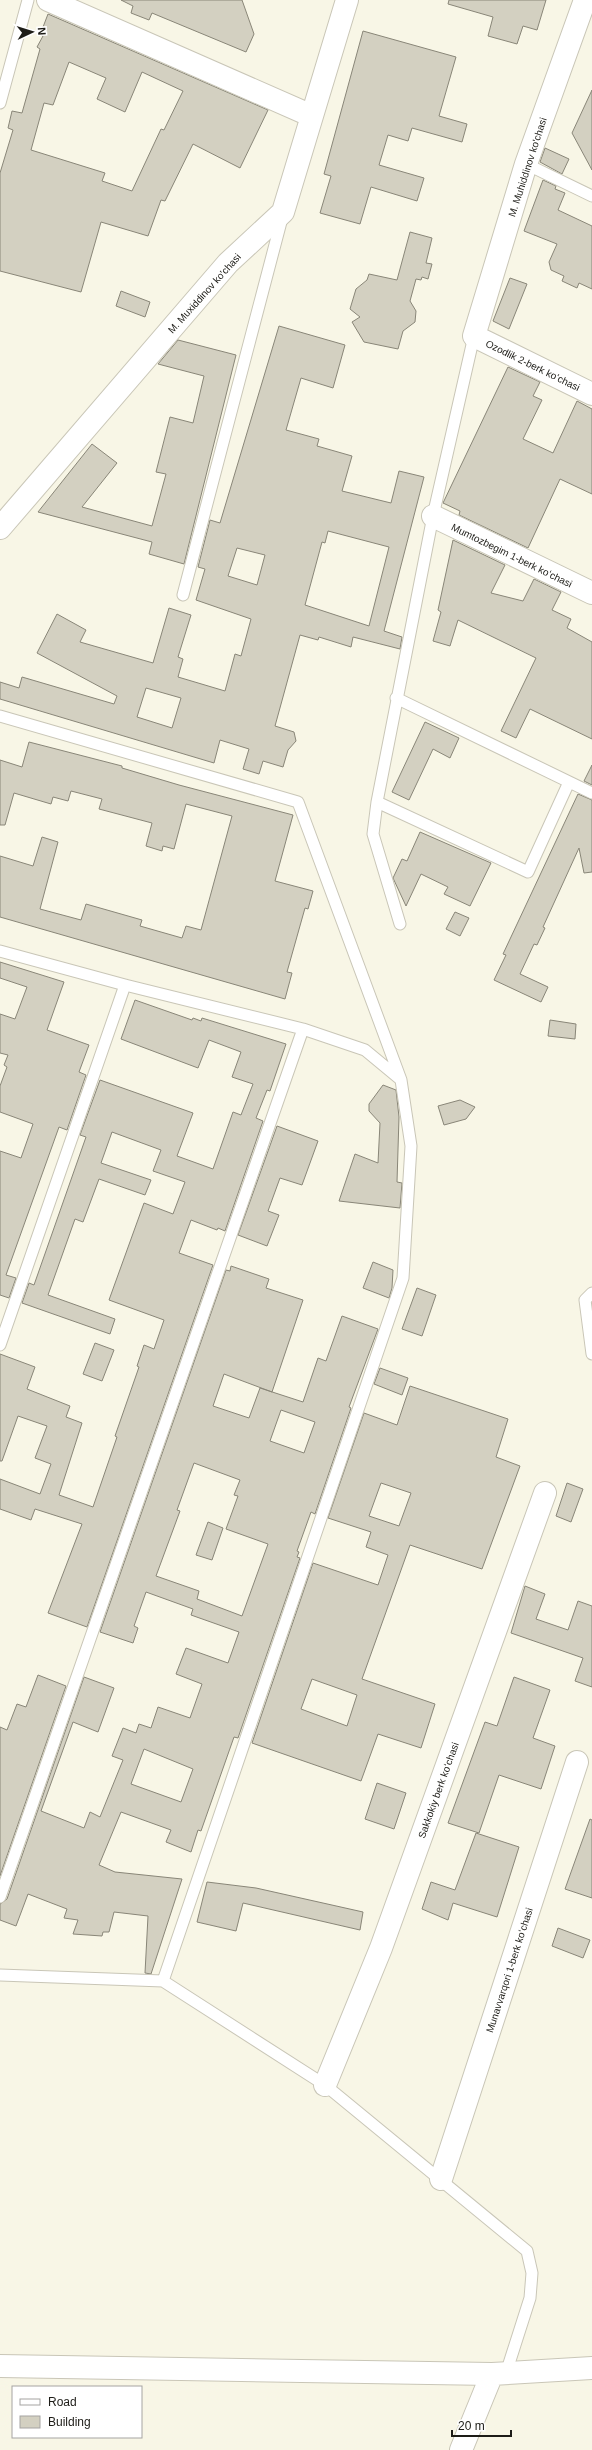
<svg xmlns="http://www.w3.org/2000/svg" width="592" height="2450" font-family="Helvetica,sans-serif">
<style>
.building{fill:#d3d0c1;stroke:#898678;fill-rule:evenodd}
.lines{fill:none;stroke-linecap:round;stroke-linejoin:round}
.lane-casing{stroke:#c9c6b7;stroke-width:13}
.street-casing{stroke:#c9c6b7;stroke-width:24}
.lane{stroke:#fff;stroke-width:11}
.street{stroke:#fff;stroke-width:22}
.labels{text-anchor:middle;stroke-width:3.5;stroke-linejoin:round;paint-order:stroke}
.street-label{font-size:10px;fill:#1d1c17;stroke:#fff}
</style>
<rect width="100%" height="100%" fill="#f8f6e6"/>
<path class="building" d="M 121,0 L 242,0 L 254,34 L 246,52 L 152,13 L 149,20 L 131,13 L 133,6 Z
M 449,0 L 546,0 L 537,30 L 523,26 L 517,44 L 488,36 L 493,17 L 448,4 Z
M 48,14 L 268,110 L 240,168 L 193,144 L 165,201 L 161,200 L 148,236 L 101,222 L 81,292 L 0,271 L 0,173 L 13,130 L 8,128 L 12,111 L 22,113 L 40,49 L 37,47 L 43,36 L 40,35 ZM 69,62 L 106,78 L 97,99 L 125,112 L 142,72 L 183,91 L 164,130 L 161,129 L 132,191 L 102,181 L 105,173 L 31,150 L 44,103 L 53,105 Z
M 363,31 L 456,57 L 439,116 L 467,124 L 462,142 L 412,128 L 408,141 L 388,135 L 379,165 L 424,178 L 417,201 L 371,187 L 360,224 L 320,213 L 331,176 L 324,174 Z
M 592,90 L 592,170 L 572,133 Z
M 545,148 L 569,159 L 562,174 L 540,162 Z
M 543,180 L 556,186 L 555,189 L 565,193 L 558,210 L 592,226 L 592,289 L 579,283 L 577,288 L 562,281 L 564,276 L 551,270 L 549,262 L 557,244 L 524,231 Z
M 410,232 L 432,238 L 426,263 L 432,264 L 428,279 L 422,277 L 421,280 L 416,279 L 410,301 L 416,311 L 415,322 L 403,331 L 398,349 L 364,342 L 352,322 L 360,317 L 350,309 L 356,289 L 367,280 L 369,274 L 397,280 Z
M 510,278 L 527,284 L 509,329 L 493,321 Z
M 121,291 L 150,302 L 145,317 L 116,306 Z
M 279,326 L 345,345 L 333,388 L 301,378 L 286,430 L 319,439 L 317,446 L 352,456 L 342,491 L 391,503 L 399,471 L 424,477 L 384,631 L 402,637 L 400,649 L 353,637 L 351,647 L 319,637 L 318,640 L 300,635 L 275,726 L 294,732 L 296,741 L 288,750 L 283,767 L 263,761 L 259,774 L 243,769 L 249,749 L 220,740 L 214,763 L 0,699 L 0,682 L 19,688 L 22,677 L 114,704 L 117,696 L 37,653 L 57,614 L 86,630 L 80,642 L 153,663 L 169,608 L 191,615 L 178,657 L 183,659 L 178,677 L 225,691 L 235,654 L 241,656 L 251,619 L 196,600 L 205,569 L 198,567 L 210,520 L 220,523 ZM 328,531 L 389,547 L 369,626 L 305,605 L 322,542 L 325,543 ZM 237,548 L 265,555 L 257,585 L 228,576 ZM 146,688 L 181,698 L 172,728 L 137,717 Z
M 178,340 L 236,355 L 184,564 L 149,554 L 152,542 L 38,512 L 92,444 L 117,463 L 82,507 L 152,526 L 166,474 L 156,472 L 170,417 L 193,423 L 204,376 L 158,364 Z
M 508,367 L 540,382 L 533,396 L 542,400 L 523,439 L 553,453 L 577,401 L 592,409 L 592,494 L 560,479 L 528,548 L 459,515 L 460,511 L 443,503 Z
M 453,540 L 505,565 L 491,593 L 523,601 L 534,579 L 561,592 L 552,610 L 571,619 L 567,628 L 592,642 L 592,739 L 530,709 L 516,738 L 501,731 L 536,658 L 458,620 L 450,646 L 433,641 L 441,612 L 438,610 Z
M 425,722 L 459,738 L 450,758 L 433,749 L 409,800 L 392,792 Z
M 29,742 L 122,766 L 122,768 L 179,785 L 293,815 L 275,881 L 313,891 L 308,909 L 305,908 L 287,972 L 292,973 L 285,999 L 0,917 L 0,856 L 33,866 L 42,837 L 58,842 L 40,909 L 81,920 L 86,904 L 142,920 L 140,926 L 182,938 L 186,926 L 201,930 L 232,816 L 186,804 L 174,849 L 163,846 L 162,851 L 146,846 L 152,823 L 99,809 L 102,799 L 71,791 L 68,801 L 53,797 L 51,804 L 14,793 L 5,825 L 0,825 L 0,760 L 22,767 Z
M 592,765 L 592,785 L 584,781 Z
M 578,794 L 592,800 L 592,872 L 584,873 L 579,848 L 543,927 L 545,928 L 537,945 L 534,944 L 520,974 L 548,987 L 541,1002 L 494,980 L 506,955 L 503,954 Z
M 420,832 L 491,863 L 470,906 L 444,894 L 448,887 L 421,874 L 406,906 L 393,878 L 402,859 L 407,861 Z
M 455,912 L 469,918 L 460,936 L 446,929 Z
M 0,962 L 64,982 L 47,1030 L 89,1045 L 79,1072 L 86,1075 L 67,1130 L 59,1127 L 6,1275 L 16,1278 L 9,1298 L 0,1295 L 0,1151 L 21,1158 L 33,1124 L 0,1112 L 0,1086 L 7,1067 L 4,1065 L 8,1055 L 0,1053 L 0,1014 L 15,1019 L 27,987 L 0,978 Z
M 135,1000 L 192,1020 L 193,1018 L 201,1021 L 202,1018 L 286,1044 L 270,1091 L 267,1090 L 256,1118 L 263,1121 L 225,1231 L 218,1228 L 217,1230 L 191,1220 L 179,1253 L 213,1265 L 87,1627 L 48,1613 L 82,1524 L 35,1509 L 31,1520 L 0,1509 L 0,1479 L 40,1494 L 51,1464 L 35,1458 L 47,1426 L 18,1416 L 2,1461 L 0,1461 L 0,1354 L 35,1367 L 27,1389 L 70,1406 L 66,1417 L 82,1423 L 59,1495 L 93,1507 L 117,1437 L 115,1436 L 139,1367 L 137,1366 L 144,1345 L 154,1349 L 164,1320 L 109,1300 L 144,1203 L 173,1214 L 185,1182 L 153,1171 L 161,1150 L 112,1132 L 101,1163 L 151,1180 L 145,1195 L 99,1179 L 83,1222 L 75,1219 L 48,1295 L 115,1319 L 110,1334 L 22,1303 L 29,1283 L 34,1285 L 86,1137 L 80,1135 L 100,1080 L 193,1113 L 177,1156 L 213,1169 L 233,1112 L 241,1115 L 253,1084 L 232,1077 L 241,1052 L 209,1040 L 198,1068 L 121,1039 Z
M 550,1020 L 576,1024 L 575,1039 L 548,1036 Z
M 383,1085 L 396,1090 L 399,1117 L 397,1182 L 402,1183 L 400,1208 L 339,1201 L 355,1154 L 378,1163 L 380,1123 L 369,1111 L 369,1104 Z
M 460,1100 L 475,1107 L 466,1119 L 444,1125 L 438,1106 Z
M 277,1126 L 318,1141 L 302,1185 L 280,1178 L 268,1211 L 279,1215 L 267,1246 L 238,1235 Z
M 373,1262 L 393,1270 L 392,1288 L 389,1298 L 363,1288 Z
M 231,1266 L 269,1279 L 266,1288 L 303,1300 L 272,1392 L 224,1374 L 213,1406 L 249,1418 L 260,1388 L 303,1402 L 318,1358 L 326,1361 L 342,1316 L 378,1329 L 349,1407 L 351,1408 L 315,1514 L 311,1512 L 297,1551 L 299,1552 L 297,1557 L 300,1558 L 238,1738 L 234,1737 L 201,1831 L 198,1830 L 191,1852 L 166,1842 L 171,1830 L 121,1812 L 99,1865 L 115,1872 L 182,1879 L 151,1974 L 145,1973 L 148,1916 L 114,1912 L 109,1932 L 103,1932 L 102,1936 L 73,1934 L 78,1920 L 64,1918 L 67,1909 L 28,1894 L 16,1926 L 0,1920 L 0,1904 L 7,1899 L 84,1677 L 114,1688 L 98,1732 L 73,1722 L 41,1811 L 84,1828 L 90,1812 L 100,1817 L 123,1760 L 112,1756 L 123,1728 L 136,1733 L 139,1724 L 151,1728 L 158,1707 L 190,1718 L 202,1684 L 176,1674 L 186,1648 L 228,1663 L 239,1632 L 191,1615 L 193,1609 L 146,1592 L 134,1626 L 138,1628 L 133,1643 L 100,1632 L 226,1270 L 230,1271 ZM 281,1410 L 315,1422 L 304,1453 L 270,1441 ZM 194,1463 L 240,1480 L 234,1495 L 238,1496 L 226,1529 L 268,1544 L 242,1616 L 197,1599 L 199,1591 L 156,1576 L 180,1511 L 177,1510 ZM 144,1749 L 193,1769 L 181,1802 L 131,1784 Z
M 417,1288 L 436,1295 L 422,1336 L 402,1329 Z
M 95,1343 L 114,1350 L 102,1381 L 83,1374 Z
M 380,1368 L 408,1378 L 402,1395 L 374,1384 Z
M 410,1386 L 508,1419 L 496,1457 L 520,1466 L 482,1569 L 410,1545 L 362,1679 L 435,1704 L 421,1748 L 378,1734 L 361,1781 L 252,1743 L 313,1563 L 378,1585 L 388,1555 L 366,1547 L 371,1532 L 328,1518 L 364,1413 L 397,1425 ZM 381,1483 L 411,1493 L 399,1526 L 369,1516 ZM 312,1679 L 357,1695 L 347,1726 L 301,1709 Z
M 567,1483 L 583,1489 L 571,1522 L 556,1516 Z
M 208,1522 L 223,1528 L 212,1560 L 196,1555 Z
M 525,1586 L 545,1594 L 536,1619 L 568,1630 L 578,1601 L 592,1606 L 592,1687 L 575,1681 L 583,1658 L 511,1633 Z
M 38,1675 L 66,1686 L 0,1876 L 0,1727 L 7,1730 L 17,1704 L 26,1707 Z
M 514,1677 L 550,1690 L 533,1738 L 555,1746 L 541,1789 L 499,1775 L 479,1833 L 448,1823 L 485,1722 L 497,1726 Z
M 377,1783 L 406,1793 L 394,1829 L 365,1819 Z
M 590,1819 L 592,1820 L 592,1898 L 565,1889 Z
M 476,1833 L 519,1847 L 497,1917 L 453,1903 L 448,1920 L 422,1909 L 431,1882 L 455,1890 Z
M 207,1882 L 256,1888 L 363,1912 L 360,1930 L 243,1903 L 236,1931 L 197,1922 Z
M 558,1928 L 590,1940 L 583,1958 L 552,1946 Z"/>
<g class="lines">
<g class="lane-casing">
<path id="lane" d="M 0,103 L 28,0
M 526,164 L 592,196
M 183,595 L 282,218
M 396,698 L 592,793
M 0,716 L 298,802 L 401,1080 L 411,1146 L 403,1278 L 163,1981
M 377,802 L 528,872 L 569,782
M 400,924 L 373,834 L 377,802 L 433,516 L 474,336
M 0,951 L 125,985 L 303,1029 L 365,1050 L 400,1079
M 592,1293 L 585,1300 L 592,1354
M 0,1345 L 125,985
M 0,1897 L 303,1029
M 0,1975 L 163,1981 L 325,2085 L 527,2251 L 532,2273 L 530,2298 L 506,2373"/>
</g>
<g class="street-casing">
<path id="street" d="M 48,0 L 312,116
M 585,0 L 526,164 L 474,336 L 592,394
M 433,516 L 592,593
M 0,528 L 228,263 L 283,212 L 347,0
M 325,2085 L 381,1948 L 545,1493
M 441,2179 L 577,1762
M 0,2366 L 492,2374 L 592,2368
M 461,2450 L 492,2374"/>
</g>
<use href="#lane" class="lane"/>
<use href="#street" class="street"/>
</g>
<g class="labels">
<g class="street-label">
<text transform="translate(527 167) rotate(-72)" y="4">M. Muhiddinov ko'chasi</text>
<text transform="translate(204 293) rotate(-48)" y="4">M. Muxiddinov ko'chasi</text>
<text transform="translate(533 365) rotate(26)" y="4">Ozodlik 2-berk koʻchasi</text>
<text transform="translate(512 555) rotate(26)" y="4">Mumtozbegim 1-berk koʻchasi</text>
<text transform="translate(438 1790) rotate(-70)" y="4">Sakkokiy berk koʻchasi</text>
<text transform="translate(509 1970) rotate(-72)" y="4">Munavvarqori 1-berk koʻchasi</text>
</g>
</g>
<rect x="12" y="2386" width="130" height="52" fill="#ffffff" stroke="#a5a4a2"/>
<rect x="20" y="2399" width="20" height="6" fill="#ffffff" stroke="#a5a4a2"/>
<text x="48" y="2406" font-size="12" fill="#1d1c17">Road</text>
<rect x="20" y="2416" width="20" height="12" fill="#d3d0c1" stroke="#a5a4a2"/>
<text x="48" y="2426" font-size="12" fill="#1d1c17">Building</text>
<g transform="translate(32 32) rotate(86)" stroke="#ffffff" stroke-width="3" paint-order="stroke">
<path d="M0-3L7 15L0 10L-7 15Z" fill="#1d1c17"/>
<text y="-6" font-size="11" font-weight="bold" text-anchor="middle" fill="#1d1c17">N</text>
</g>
<path d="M452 2430v6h59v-6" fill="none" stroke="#1d1c17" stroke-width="2"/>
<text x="458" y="2430" font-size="12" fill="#1d1c17" stroke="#ffffff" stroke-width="3" paint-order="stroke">20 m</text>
</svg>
